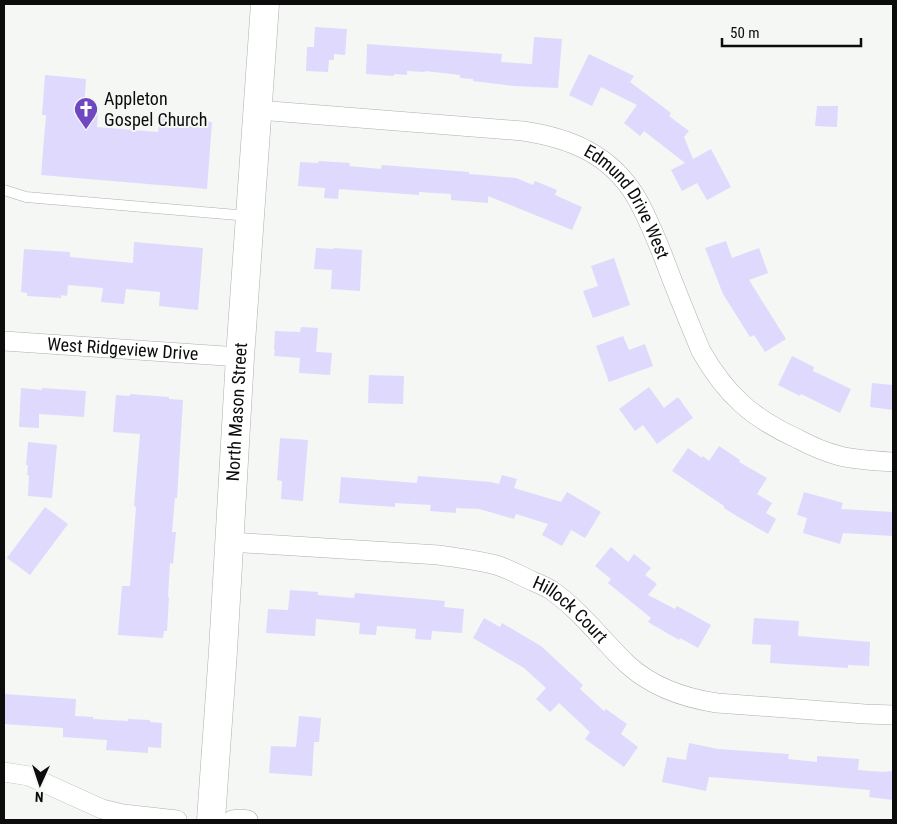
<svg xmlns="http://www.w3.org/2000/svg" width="897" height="824" font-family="'Roboto Condensed',sans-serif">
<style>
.building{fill:#dfd9fe}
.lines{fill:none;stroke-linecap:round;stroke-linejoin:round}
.lane-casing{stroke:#adb0ae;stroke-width:11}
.street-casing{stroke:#adb0ae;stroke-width:20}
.secondary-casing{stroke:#adb0ae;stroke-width:29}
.lane{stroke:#fff;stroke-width:10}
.street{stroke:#fff;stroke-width:19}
.secondary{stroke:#fff;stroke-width:28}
.labels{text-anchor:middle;stroke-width:4;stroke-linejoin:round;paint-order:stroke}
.poi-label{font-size:18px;fill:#0b0c0b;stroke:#f4f7f4;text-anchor:start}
.street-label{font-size:18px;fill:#0b0c0b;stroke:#f4f7f4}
</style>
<rect width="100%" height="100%" fill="#f4f7f4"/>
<path class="building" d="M 315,27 L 347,29 L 345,55 L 334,54 L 334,60 L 329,60 L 328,72 L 306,71 L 307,47 L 314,47 Z
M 534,37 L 562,39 L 558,88 L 514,86 L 473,81 L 473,79 L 460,78 L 460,75 L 425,71 L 425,72 L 407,71 L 407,75 L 394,74 L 394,76 L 366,74 L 367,44 L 502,54 L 501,62 L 532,64 Z
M 589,54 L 634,76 L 630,82 L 671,113 L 669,116 L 689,131 L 684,137 L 693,159 L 711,149 L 731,187 L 707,200 L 697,183 L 682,191 L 671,170 L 685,163 L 644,131 L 640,136 L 624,123 L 637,105 L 601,87 L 592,106 L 569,95 Z
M 45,75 L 86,79 L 84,112 L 98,113 L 97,127 L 158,132 L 160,118 L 212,122 L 207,189 L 41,175 L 46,115 L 42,115 Z
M 817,106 L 838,106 L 837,127 L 815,126 Z
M 319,161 L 350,163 L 349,166 L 381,169 L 382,165 L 469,172 L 469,174 L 516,178 L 533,185 L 535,181 L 557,190 L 555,195 L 582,207 L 572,230 L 488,196 L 488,203 L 451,200 L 451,194 L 419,192 L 419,195 L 339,189 L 338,199 L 324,198 L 325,188 L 298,186 L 300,162 L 318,163 Z
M 726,241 L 732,258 L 759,248 L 768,273 L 749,280 L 786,339 L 765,352 L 754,335 L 750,337 L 723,294 L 705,248 Z
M 134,242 L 203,248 L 198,310 L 159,306 L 160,292 L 126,289 L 124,304 L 101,302 L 103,288 L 68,285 L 67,296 L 61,295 L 61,298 L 27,296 L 27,293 L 21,292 L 24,249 L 70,252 L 70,257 L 133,263 Z
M 316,248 L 333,249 L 334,248 L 362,250 L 360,291 L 331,289 L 332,270 L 314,269 Z
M 614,258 L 630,305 L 593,318 L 583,291 L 598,286 L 591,266 Z
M 301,327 L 318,328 L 316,352 L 332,353 L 330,375 L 299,373 L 300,358 L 274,356 L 275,350 L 274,350 L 275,331 L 300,332 Z
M 623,336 L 629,350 L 645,344 L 653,366 L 609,382 L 596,346 Z
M 792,356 L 814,367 L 813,371 L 851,389 L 840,413 L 801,394 L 800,396 L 778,385 Z
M 369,375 L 404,376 L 403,404 L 368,403 Z
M 872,383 L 893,385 L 893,410 L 870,407 Z
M 649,387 L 664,408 L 678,397 L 693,418 L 657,444 L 643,425 L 635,431 L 619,409 Z
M 21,388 L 42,390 L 42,388 L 86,391 L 84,417 L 39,414 L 39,428 L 19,427 Z
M 130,394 L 169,397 L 169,399 L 183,400 L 177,498 L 175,498 L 172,532 L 176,532 L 173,564 L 170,563 L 168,597 L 169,597 L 167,631 L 164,631 L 163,638 L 118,635 L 122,586 L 130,586 L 136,507 L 134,506 L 140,434 L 113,432 L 116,395 L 130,396 Z
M 280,438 L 308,440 L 303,501 L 281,499 L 282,481 L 277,480 Z
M 28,442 L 57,445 L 52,498 L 28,496 L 29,475 L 27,475 L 28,465 L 26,465 Z
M 719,446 L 740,460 L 739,462 L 767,478 L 757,494 L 772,503 L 766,513 L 776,519 L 768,534 L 735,515 L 724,508 L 724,506 L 672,471 L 688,448 L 702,458 L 703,456 L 709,461 Z
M 502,475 L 517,479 L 514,488 L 561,502 L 567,492 L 601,512 L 585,538 L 571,530 L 562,546 L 542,535 L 548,524 L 516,514 L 514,519 L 479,509 L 456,508 L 456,513 L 430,511 L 431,505 L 395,503 L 395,507 L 339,503 L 341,477 L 417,483 L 418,476 L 491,482 L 499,484 Z
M 804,492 L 843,503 L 841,509 L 893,512 L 893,536 L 843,533 L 840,544 L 803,533 L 807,518 L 797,515 Z
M 45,507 L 68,524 L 30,575 L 7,558 Z
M 611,547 L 628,562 L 634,554 L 651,568 L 645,575 L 657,584 L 648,595 L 675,609 L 677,606 L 711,625 L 698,648 L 680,638 L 679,640 L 648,622 L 651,618 L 608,583 L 611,579 L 595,566 Z
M 290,590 L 318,592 L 318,595 L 354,598 L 355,593 L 445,601 L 444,607 L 464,609 L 462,633 L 432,631 L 431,640 L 415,639 L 416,629 L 377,626 L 376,635 L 359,634 L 360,623 L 316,619 L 315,636 L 266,633 L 268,609 L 288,610 Z
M 484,618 L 500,627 L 502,623 L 541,646 L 583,685 L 580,689 L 604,711 L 606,709 L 627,724 L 621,734 L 638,747 L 624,767 L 585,739 L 590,732 L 559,703 L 550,712 L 536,699 L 546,688 L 524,668 L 473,638 Z
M 754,618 L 799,621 L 798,636 L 870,642 L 869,666 L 848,665 L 848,668 L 770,663 L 771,645 L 752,644 Z
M 4,694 L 76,699 L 75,716 L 93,717 L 93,719 L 128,721 L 128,719 L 150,720 L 150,722 L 162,723 L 161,748 L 148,747 L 148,753 L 106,750 L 107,740 L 63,737 L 63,728 L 4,724 Z
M 299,716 L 321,718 L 319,742 L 314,742 L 312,776 L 269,773 L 271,746 L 296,747 Z
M 689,743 L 718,749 L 789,754 L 788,759 L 817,762 L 817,756 L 859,759 L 858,770 L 883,772 L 893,771 L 893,800 L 869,797 L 870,790 L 798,784 L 709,777 L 706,791 L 662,782 L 667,757 L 686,760 Z"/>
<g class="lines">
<g class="lane-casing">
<path id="lane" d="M 4,190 L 26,197 L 249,216"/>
</g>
<g class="street-casing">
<g id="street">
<path id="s1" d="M 258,110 L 523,131 C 570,138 610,154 636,197 C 647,216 655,236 663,256 C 675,288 688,320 701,351 C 726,395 752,418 798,439 C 811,446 825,452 840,456 C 857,460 876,461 893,462"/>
<path id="s2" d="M 4,341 L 240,357"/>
<path id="s3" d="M 230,542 L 439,555 C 458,558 477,560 496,565 C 507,568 519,575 530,580 C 537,583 545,586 551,590 C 580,610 602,640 627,664 C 652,687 684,698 717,703 L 865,714 L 893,715"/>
<path d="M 4,772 L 29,776 L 102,809 L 123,814 L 177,820"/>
<path d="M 232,820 L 240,819 L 248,820"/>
</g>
</g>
<g class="secondary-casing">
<g id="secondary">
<path id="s4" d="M 211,820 L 223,651 L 240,357 L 265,4"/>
</g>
</g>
<use href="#lane" class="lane"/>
<use href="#street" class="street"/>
<use href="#secondary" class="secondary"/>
</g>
<defs>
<g id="church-pin" transform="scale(1.25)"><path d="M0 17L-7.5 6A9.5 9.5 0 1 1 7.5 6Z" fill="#6f48c1" stroke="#f4f7f4"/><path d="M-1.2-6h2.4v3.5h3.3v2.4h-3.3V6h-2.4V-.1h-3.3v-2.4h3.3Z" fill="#fff"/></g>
</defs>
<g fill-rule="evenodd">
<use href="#church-pin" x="86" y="109"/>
</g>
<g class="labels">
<g class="poi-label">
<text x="104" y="105">Appleton<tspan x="104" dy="21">Gospel Church</tspan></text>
</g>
<g class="street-label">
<text dy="6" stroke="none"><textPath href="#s1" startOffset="400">Edmund Drive West</textPath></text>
<text dy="6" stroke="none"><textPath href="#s2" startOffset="119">West Ridgeview Drive</textPath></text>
<text dy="6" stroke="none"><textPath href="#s4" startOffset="409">North Mason Street</textPath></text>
<text dy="6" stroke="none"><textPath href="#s3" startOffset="355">Hillock Court</textPath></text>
</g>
</g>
<rect width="897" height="824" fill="none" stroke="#0b0c0b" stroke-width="10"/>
<g transform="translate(40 784) rotate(183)" stroke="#f4f7f4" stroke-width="4" paint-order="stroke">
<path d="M0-4L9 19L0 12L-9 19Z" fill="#0b0c0b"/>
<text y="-8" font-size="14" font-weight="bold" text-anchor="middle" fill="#0b0c0b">N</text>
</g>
<path d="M722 38v8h139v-8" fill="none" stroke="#0b0c0b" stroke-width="2.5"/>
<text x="730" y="38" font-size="15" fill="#0b0c0b" stroke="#f4f7f4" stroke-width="4" paint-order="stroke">50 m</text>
</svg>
